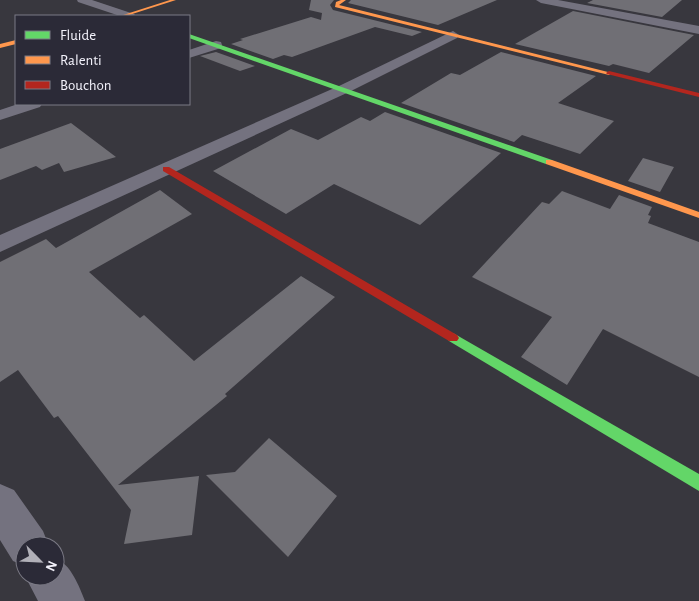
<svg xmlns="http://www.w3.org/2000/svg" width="699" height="601" font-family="'Alegreya Sans',sans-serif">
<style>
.building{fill:#706f75}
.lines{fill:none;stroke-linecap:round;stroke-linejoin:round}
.street{fill:#74727f;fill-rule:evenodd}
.fast{fill:#63d668;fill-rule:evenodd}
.slow{fill:#ff974d;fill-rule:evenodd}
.jam{fill:#b3261e;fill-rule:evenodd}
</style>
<rect width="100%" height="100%" fill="#38373e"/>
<path class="building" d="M 311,0 L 334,0 L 330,5 L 333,10 L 422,32 L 412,36 L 375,27 L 292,57 L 284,55 L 273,59 L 231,44 L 243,40 L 240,39 L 311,17 L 321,20 L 322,13 L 309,10 Z
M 351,0 L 497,0 L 438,25 L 348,3 Z
M 593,0 L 682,0 L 662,17 L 587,3 Z
M 573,11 L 694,35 L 649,73 L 613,64 L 609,66 L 515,44 Z
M 216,52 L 255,66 L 240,71 L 200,56 Z
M 501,52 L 596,76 L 558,103 L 614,121 L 580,154 L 522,135 L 514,142 L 401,103 L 451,73 L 460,75 Z
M 385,112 L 501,153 L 420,225 L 334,184 L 286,214 L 213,171 L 291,129 L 318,140 L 361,117 L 370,121 Z
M 71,123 L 116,157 L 64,172 L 59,163 L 42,170 L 36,166 L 0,180 L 0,149 Z
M 643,158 L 674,167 L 660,192 L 628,181 Z
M 160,190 L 192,214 L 89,272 L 140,318 L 144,315 L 194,361 L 301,276 L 335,297 L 225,394 L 227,396 L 118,485 L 199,476 L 192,535 L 124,544 L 131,510 L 58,416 L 54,418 L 18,370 L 0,382 L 0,262 L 46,239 L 56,248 Z
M 562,191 L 610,209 L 619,195 L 652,207 L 648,215 L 651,216 L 648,223 L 699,242 L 699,377 L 603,329 L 567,385 L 521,357 L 552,317 L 472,277 L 542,202 L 549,204 Z
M 269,438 L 337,496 L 288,557 L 206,475 L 235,472 Z"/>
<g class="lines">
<path class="street" d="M 77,0 L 92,0 L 134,14 L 136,16 L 120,16 L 78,2 Z
M 536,0 L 558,0 L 699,26 L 699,34 L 541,3 Z
M 453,31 L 459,35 L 457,38 L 349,92 L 0,252 L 0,235 L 339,86 Z
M 216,41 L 221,42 L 222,45 L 221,48 L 189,58 L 189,50 Z
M 18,104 L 42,104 L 40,107 L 0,120 L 0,110 Z
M 0,484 L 14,490 L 43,531 L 49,546 L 25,546 L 25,566 L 13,561 L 0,540 Z
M 55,558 C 71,564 79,586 85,601 L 38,601 L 25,576 L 55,576 Z"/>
<path class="fast" d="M 189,34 L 552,160 L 553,162 L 546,164 L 189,38 Z
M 453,333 L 699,474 L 699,491 L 449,341 L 447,338 L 449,335 Z"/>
<path class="slow" d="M 170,0 L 176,0 L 126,16 L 120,16 Z
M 341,0 L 346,0 L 339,5 L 612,73 L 609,75 L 335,7 L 336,2 Z
M 16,40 L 16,44 L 0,48 L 0,44 Z
M 546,160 L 552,160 L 699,212 L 699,218 L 546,164 Z"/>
<path class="jam" d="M 609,71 L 699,93 L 699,97 L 607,74 L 606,73 Z
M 163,167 L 169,167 L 457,335 L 459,338 L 457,341 L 449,341 L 163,171 Z"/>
</g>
<rect x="15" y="15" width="175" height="90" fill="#2b2a37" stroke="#7b7a85"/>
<rect x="25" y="31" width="25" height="8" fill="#63d668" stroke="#7b7a85"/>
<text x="60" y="40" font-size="15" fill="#f2f1fa">Fluide</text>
<rect x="25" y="56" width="25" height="8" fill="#ff974d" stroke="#7b7a85"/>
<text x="60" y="65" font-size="15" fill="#f2f1fa">Ralenti</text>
<rect x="25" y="81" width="25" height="8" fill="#b3261e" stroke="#7b7a85"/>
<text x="60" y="90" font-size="15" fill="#f2f1fa">Bouchon</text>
<g transform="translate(40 561) rotate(114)"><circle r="24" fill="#2b2a37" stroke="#7b7a85"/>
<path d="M0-4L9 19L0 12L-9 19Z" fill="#b1b0b8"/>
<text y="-8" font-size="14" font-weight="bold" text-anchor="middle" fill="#f2f1fa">N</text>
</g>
</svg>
